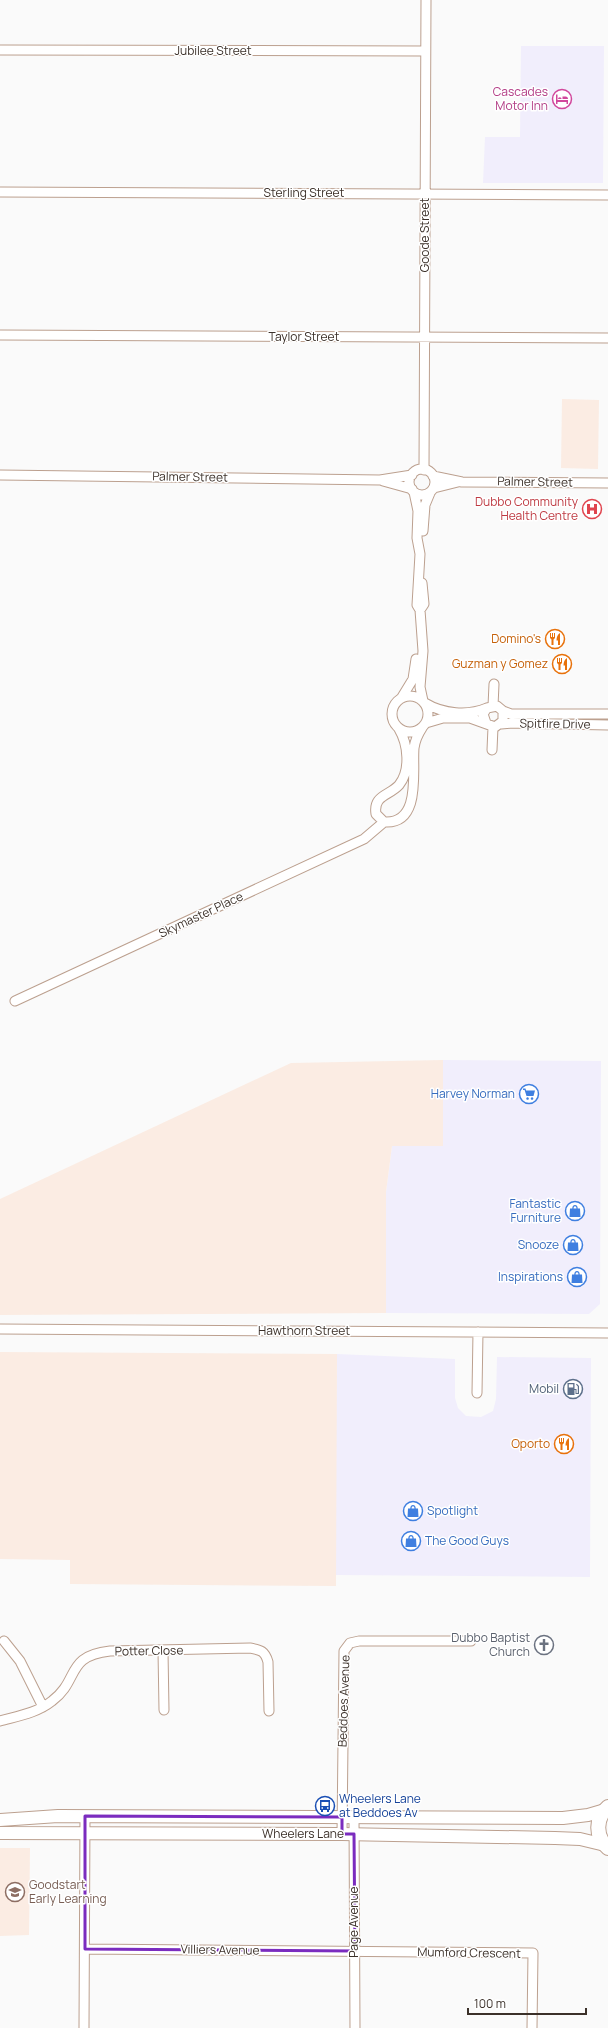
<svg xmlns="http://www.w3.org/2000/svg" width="608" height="2028" font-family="Manrope,sans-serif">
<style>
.commercial{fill:#f1eefc}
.built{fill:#fbece3}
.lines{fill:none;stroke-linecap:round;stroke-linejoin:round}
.minor-casing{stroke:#bca08f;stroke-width:11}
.major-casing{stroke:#bca08f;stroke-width:14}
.highway-casing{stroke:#bca08f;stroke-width:16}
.minor{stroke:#fff;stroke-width:9}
.major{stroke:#fff;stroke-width:12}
.highway{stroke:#fff;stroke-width:14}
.marked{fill:none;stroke:#7b2cbf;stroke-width:3;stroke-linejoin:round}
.labels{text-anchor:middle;stroke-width:3;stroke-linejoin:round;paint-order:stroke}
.street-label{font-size:12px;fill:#3b3029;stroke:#fff}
.hotel-label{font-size:12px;fill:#b23c85;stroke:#fff;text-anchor:end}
.health-label{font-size:12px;fill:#be3a42;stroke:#fff;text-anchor:end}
.food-label{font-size:12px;fill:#c56008;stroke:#fff;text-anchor:end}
.shop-label{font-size:12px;fill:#366cbe;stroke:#fff;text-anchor:end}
.service-label{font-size:12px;fill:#4e5e75;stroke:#fff;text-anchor:end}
.worship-label{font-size:12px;fill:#5b616d;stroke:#fff;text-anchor:end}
.transit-label{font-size:12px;fill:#164399;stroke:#fff;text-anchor:start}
.education-label{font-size:12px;fill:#785e54;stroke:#fff;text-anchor:start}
</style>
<rect width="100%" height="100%" fill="#fafafa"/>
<path class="commercial" d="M 521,46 L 604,46 L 603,183 L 483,183 L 485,137 L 520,137 Z
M 443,1060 L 601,1061 L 600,1304 L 589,1314 L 386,1313 L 386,1192 L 392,1146 L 443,1146 Z
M 337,1354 L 455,1359 L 455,1398 L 458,1408 L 466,1416 L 481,1417 L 493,1411 L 496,1399 L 497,1357 L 591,1358 L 590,1577 L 336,1575 L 335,1454 Z"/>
<path class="built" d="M 562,399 L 599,400 L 598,469 L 561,468 Z
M 443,1060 L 443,1146 L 392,1146 L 386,1192 L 386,1313 L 0,1315 L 0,1199 L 291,1063 Z
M 0,1352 L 337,1354 L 336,1586 L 70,1584 L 70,1560 L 0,1559 Z
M 0,1848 L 30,1848 L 29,1935 L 0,1936 Z"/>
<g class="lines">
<g class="minor-casing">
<path id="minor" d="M 0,50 L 425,51
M 0,192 L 608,195
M 0,335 L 608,338
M409 482a13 13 0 1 1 26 0a13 13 0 1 1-26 0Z
M 424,470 L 426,0
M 0,475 L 380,480 L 412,475
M 433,476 L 462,482 L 608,483
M 383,481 L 412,489
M 434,488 L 458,482
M 414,492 L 418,511 L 417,538 L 420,554 L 417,605 L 420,610 L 423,651 L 420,687 L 423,701
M 423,531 L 425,505 L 430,493
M 420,610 L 424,604 L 422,583
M392 714a18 18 0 1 1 36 0a18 18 0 1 1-36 0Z
M 402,697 L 413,679 L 416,659
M 425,703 C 443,714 468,716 487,708
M 493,706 L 494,684
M 503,711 L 511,714 L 608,714
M 426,723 L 443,718 L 470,718 L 495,727 L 503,721 L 503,711 L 497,706 L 487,708 L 483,714 L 486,723
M 501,724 L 512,723 L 608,725
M 399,729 C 408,744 411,770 399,785 C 389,796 373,795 376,814 L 384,822 C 422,825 412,770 414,748 C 415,741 418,734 422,728
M 492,750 L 493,727
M 15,1001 L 364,839 L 384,822
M 0,1329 L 608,1333
M 477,1393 L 478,1332
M 4,1641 L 20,1661 L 43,1707
M 163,1651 L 164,1710
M 0,1721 C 18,1716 37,1713 52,1701 C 80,1680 65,1656 110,1651 L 250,1648 C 261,1650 265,1651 268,1662 L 269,1711
M 354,1817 L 355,2028
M 342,1834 L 344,1651 L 350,1643 L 359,1641 L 471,1641
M 85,1949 L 533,1953 L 532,2028
M 84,2028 L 85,1816"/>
</g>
<g class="major-casing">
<path id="major" d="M 0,1820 L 58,1816 L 563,1818 L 588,1815 L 605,1810
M 0,1833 L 342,1834 L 555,1838 L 580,1839 L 605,1845"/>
</g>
<g class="highway-casing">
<path id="highway" d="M 608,1807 C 595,1818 595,1837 608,1848"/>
</g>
<use href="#minor" class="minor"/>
<use href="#major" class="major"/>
<use href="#highway" class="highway"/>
</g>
<path class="marked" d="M 85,1816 L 342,1817 L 342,1834 L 354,1834 L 355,1951 L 85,1949 Z"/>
<defs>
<g id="hotel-ring" transform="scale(1)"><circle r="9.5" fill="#fff" stroke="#d1479c" stroke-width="1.5"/><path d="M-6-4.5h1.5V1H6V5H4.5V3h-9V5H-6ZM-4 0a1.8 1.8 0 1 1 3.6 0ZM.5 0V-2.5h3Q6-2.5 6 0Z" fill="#d1479c"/></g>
<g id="hospital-ring" transform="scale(1)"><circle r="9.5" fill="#fff" stroke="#e0444e" stroke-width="1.5"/><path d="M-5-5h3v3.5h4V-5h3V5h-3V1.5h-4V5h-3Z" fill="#e0444e"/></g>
<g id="restaurant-ring" transform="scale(1)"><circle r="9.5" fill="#fff" stroke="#e8710a" stroke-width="1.5"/><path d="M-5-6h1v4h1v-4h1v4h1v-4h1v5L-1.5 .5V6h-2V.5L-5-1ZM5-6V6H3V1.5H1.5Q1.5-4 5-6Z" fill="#e8710a"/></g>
<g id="supermarket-ring" transform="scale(1)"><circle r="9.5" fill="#fff" stroke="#3f7fe0" stroke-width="1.5"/><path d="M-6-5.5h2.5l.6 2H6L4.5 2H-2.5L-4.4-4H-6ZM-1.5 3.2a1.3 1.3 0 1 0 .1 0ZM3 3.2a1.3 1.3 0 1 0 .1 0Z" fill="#3f7fe0"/></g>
<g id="shop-ring" transform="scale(1)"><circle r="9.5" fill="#fff" stroke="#3f7fe0" stroke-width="1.5"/><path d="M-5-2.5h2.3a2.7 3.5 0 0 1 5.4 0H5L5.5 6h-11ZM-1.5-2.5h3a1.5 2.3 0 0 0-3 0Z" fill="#3f7fe0"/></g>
<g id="fuel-ring" transform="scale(1)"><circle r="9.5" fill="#fff" stroke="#5c6f8a" stroke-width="1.5"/><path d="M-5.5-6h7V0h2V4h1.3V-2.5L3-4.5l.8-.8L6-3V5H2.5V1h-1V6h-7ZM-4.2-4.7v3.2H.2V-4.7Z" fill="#5c6f8a"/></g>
<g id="church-ring" transform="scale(1)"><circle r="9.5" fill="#fff" stroke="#6b7280" stroke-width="1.5"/><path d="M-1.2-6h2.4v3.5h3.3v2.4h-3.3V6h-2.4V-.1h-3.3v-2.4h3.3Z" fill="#6b7280"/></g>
<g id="bus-ring" transform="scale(1)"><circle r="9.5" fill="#fff" stroke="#1a4fb4" stroke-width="1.5"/><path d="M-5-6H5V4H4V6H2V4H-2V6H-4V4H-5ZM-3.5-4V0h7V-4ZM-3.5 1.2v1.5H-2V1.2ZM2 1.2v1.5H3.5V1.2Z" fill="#1a4fb4"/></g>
<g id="school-ring" transform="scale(1)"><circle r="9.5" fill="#fff" stroke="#8d6e63" stroke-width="1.5"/><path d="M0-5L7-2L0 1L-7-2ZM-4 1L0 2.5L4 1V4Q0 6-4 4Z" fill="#8d6e63"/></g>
</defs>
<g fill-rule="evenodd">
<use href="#hotel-ring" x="562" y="99"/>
<use href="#hospital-ring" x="592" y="509"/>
<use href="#restaurant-ring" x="555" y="639"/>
<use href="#restaurant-ring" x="562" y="664"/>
<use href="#supermarket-ring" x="529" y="1094"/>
<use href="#shop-ring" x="575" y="1211"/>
<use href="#shop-ring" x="573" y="1245"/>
<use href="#shop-ring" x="577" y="1277"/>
<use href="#fuel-ring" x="573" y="1389"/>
<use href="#restaurant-ring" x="564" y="1444"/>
<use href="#shop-ring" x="413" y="1511"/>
<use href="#shop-ring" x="411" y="1541"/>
<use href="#church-ring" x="544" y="1645"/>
<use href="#bus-ring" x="325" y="1806"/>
<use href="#school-ring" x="15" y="1892"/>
</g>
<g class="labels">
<g class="street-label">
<text x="213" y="55">Jubilee Street</text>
<text x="304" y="197">Sterling Street</text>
<text transform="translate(425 235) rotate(-90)" y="4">Goode Street</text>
<text x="304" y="341">Taylor Street</text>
<text transform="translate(190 477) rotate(1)" y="4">Palmer Street</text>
<text transform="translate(535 482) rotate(1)" y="4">Palmer Street</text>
<text transform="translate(555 724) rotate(1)" y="4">Spitfire Drive</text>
<text transform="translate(201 915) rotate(-25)" y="4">Skymaster Place</text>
<text x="304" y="1335">Hawthorn Street</text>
<text transform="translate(149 1651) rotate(-1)" y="4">Potter Close</text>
<text transform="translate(344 1701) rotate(-88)" y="4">Beddoes Avenue</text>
<text x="303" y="1838">Wheelers Lane</text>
<text transform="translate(354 1922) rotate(-90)" y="4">Page Avenue</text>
<text transform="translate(220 1950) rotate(1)" y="4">Villiers Avenue</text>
<text transform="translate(469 1953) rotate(1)" y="4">Mumford Crescent</text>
</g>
<g class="hotel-label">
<text x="548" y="96">Cascades<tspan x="548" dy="14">Motor Inn</tspan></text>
</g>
<g class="health-label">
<text x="578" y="506">Dubbo Community<tspan x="578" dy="14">Health Centre</tspan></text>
</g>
<g class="food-label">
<text x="541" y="643">Domino's</text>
<text x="548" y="668">Guzman y Gomez</text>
<text x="550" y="1448">Oporto</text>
</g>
<g class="shop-label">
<text x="515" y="1098">Harvey Norman</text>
<text x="561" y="1208">Fantastic<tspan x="561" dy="14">Furniture</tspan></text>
<text x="559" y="1249">Snooze</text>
<text x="563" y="1281">Inspirations</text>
<text x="427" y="1515" text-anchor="start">Spotlight</text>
<text x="425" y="1545" text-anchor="start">The Good Guys</text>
</g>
<g class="service-label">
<text x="559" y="1393">Mobil</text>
</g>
<g class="worship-label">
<text x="530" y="1642">Dubbo Baptist<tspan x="530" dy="14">Church</tspan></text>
</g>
<g class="transit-label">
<text x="339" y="1803">Wheelers Lane<tspan x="339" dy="14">at Beddoes Av</tspan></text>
</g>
<g class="education-label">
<text x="29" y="1889">Goodstart<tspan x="29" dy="14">Early Learning</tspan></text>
</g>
</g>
<path d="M468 2008v6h118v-6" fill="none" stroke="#3b3029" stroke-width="2"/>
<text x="474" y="2008" font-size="12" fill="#3b3029" stroke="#ffffff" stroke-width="3" paint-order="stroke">100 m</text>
</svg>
